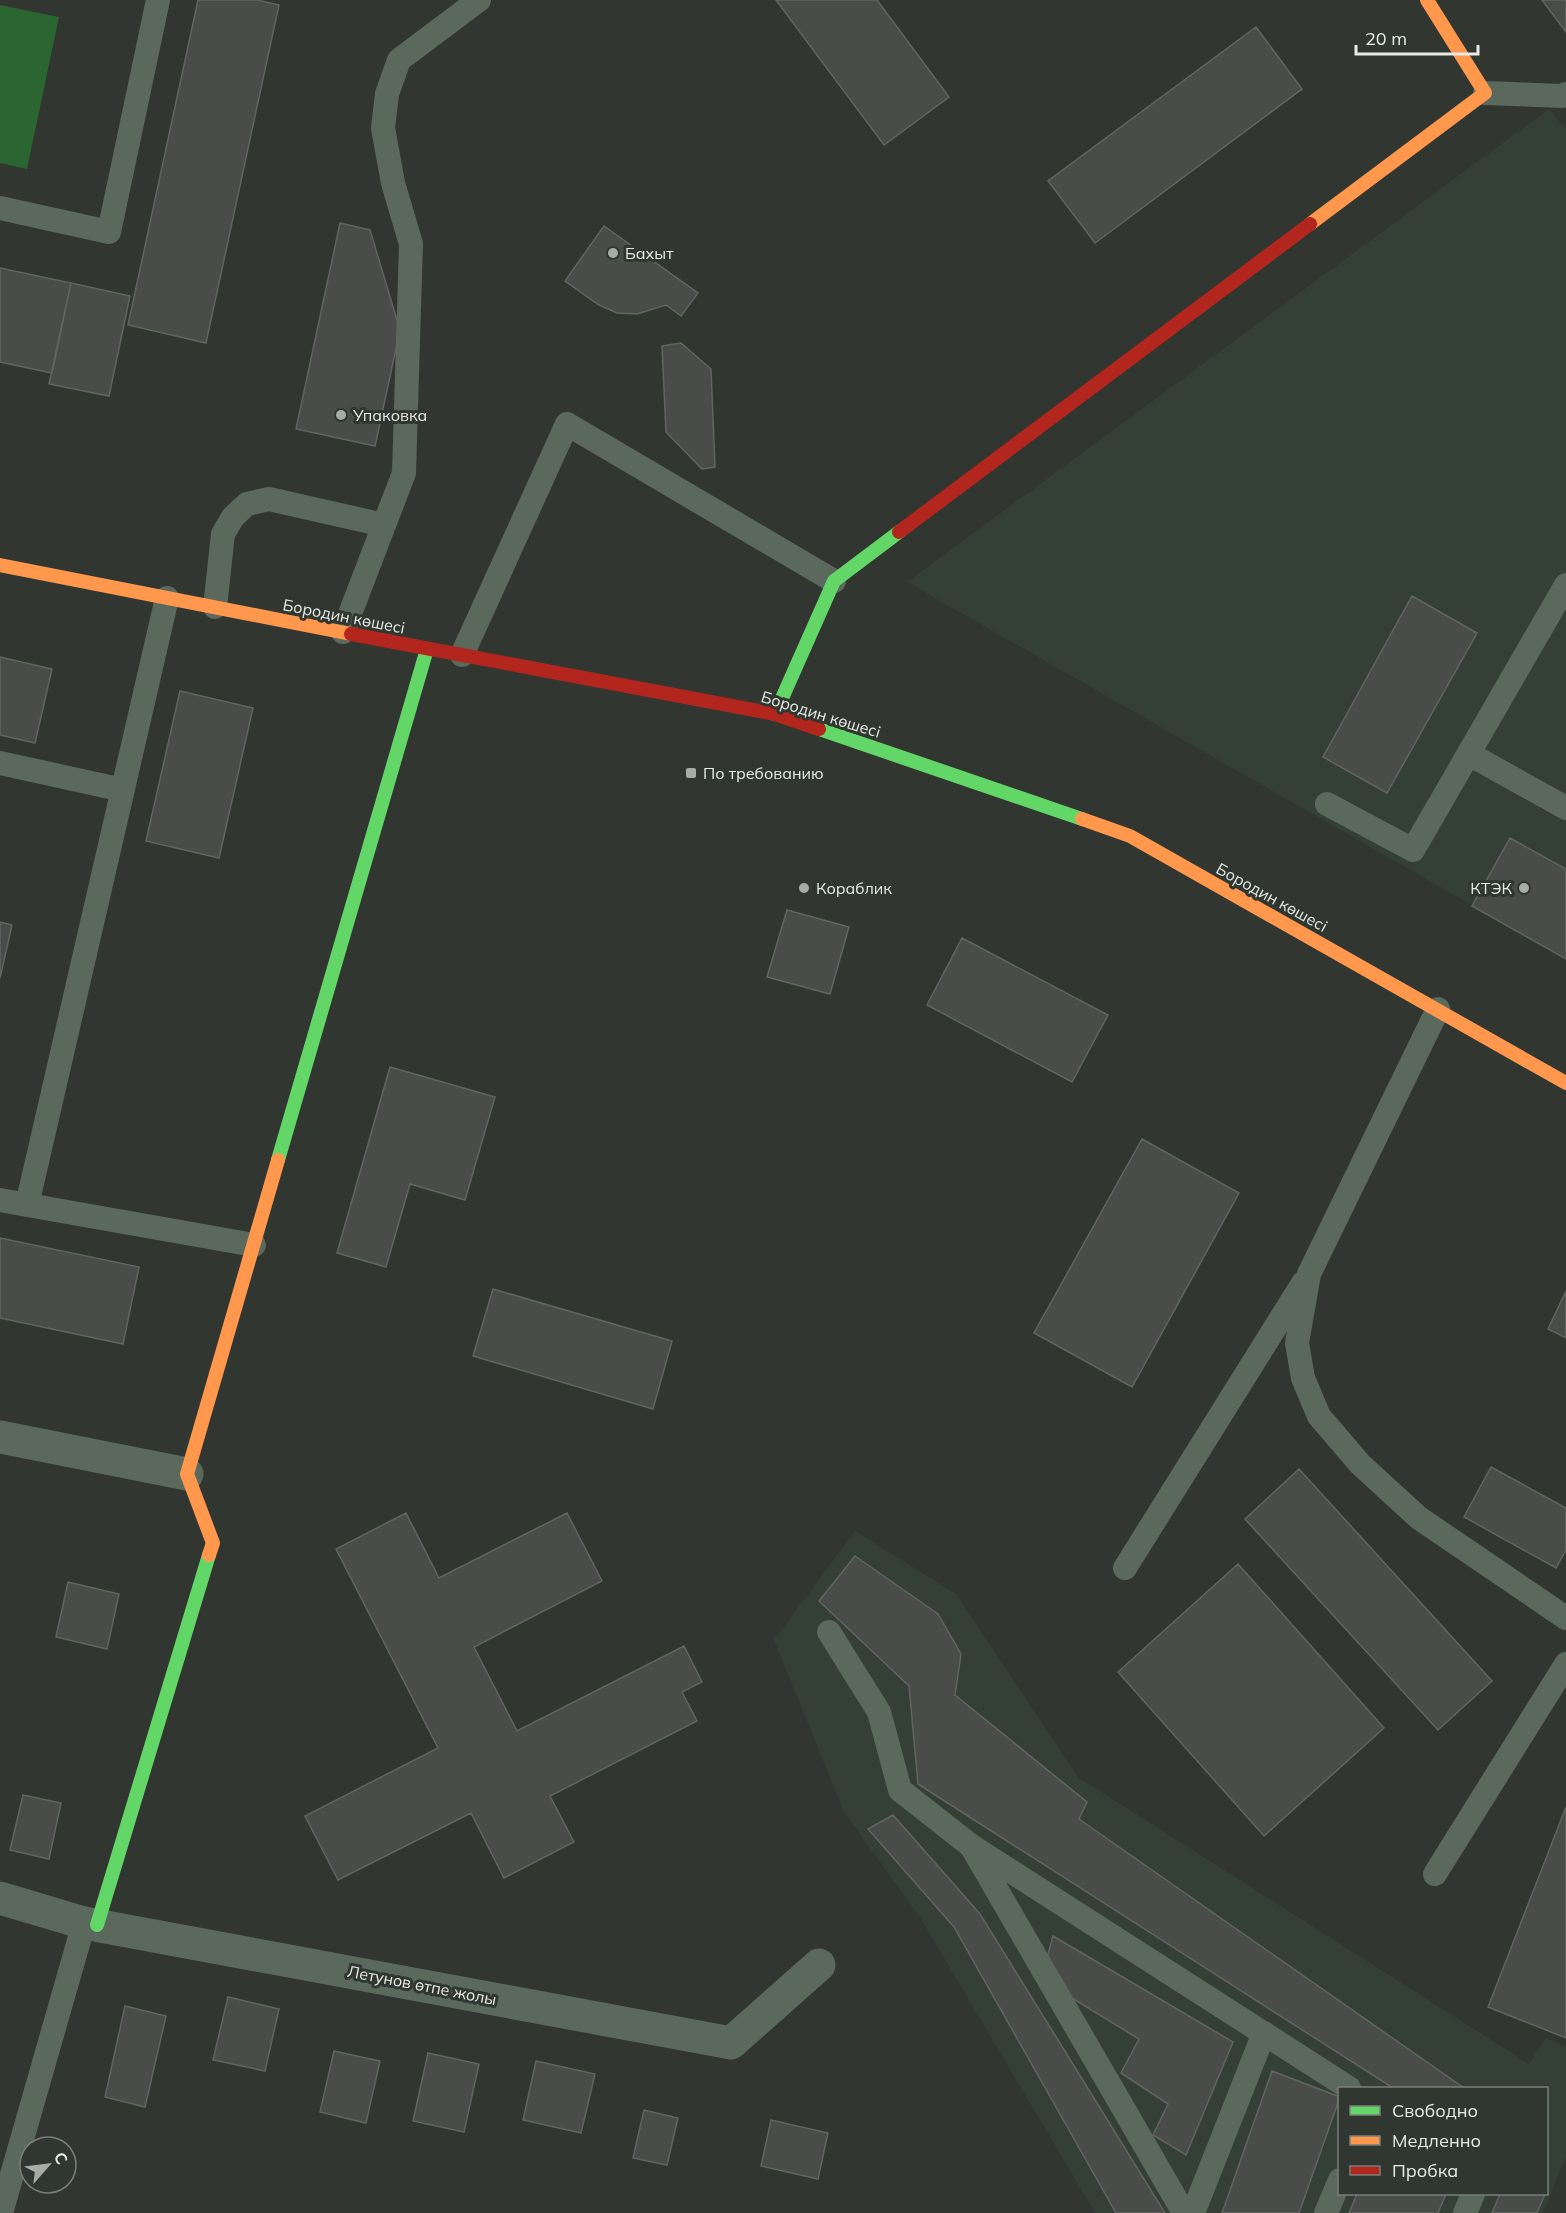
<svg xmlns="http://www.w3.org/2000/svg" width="1566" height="2213" font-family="Mulish,sans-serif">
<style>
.built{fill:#344035;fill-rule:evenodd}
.green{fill:#2b6632}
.building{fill:#494c49;stroke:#616561;stroke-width:1.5}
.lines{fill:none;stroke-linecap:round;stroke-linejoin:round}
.lane{stroke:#5b685c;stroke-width:24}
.street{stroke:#5b685c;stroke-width:33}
.fast{stroke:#63d668;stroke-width:14}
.slow{stroke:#ff974d;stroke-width:14}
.jam{stroke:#b3261e;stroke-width:14}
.poi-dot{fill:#a7aca7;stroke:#303730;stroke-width:2}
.labels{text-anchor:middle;stroke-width:6;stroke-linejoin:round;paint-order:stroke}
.poi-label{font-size:16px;fill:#e7ebe7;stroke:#303730;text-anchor:start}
.street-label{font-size:16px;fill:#e7ebe7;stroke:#303730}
</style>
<rect width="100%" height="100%" fill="#313631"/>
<path class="built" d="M 1549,109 L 1566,129 L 1566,959 L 907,582 Z
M 855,1531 L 956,1594 L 1078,1777 L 1529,2064 L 1546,2038 L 1566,2047 L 1566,2156 L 1543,2213 L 1095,2213 L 921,1919 L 844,1812 L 774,1640 ZM 1340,2088 L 1546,2088 L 1546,2194 L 1340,2194 Z"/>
<path class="green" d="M 0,5 L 59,17 L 27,169 L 0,163 Z"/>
<path class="building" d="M 198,0 L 257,0 L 279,5 L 206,343 L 128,325 Z
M 776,0 L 877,0 L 949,97 L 884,145 Z
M 1542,0 L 1566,0 L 1566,32 Z
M 1256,27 L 1302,89 L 1095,243 L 1048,181 Z
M 340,223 L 370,230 L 400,330 L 375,446 L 296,429 Z
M 604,226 L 698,293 L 681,316 L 666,305 L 637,314 L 617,313 L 599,305 L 565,281 Z
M 0,268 L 71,283 L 52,373 L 0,362 Z
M 71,283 L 130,296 L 109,396 L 49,384 Z
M 681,343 L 711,369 L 715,467 L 702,469 L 666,432 L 662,346 Z
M 1412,596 L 1477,633 L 1387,793 L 1323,757 Z
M 0,657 L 52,669 L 35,743 L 0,735 Z
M 180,691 L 253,708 L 219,858 L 146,841 Z
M 1510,838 L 1566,869 L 1566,959 L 1472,906 Z
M 787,910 L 849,927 L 830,994 L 767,977 Z
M 0,922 L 12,925 L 0,978 Z
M 962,938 L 1108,1015 L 1072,1082 L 927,1005 Z
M 390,1067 L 495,1097 L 465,1200 L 410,1184 L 386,1267 L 337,1253 Z
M 1142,1139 L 1239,1193 L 1132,1387 L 1034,1333 Z
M 0,1238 L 139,1267 L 123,1344 L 0,1318 Z
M 493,1289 L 672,1341 L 653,1409 L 473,1356 Z
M 1566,1291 L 1566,1338 L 1548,1329 Z
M 1491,1467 L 1566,1508 L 1566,1550 L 1556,1568 L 1464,1517 Z
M 1299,1469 L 1492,1681 L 1438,1730 L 1245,1519 Z
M 406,1513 L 439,1578 L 567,1513 L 602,1581 L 474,1647 L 517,1731 L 684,1646 L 702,1682 L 682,1692 L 697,1721 L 550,1796 L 574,1842 L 504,1878 L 471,1813 L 338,1880 L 305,1816 L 438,1748 L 336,1549 Z
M 855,1556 L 938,1614 L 961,1654 L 955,1695 L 1087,1802 L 1079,1819 L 1464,2088 L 1393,2088 L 918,1784 L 909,1686 L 819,1601 Z
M 1238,1564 L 1384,1728 L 1264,1836 L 1118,1672 Z
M 68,1582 L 119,1594 L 107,1649 L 56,1637 Z
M 23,1795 L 61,1803 L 49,1859 L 10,1850 Z
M 1566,1807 L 1566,2038 L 1488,2007 Z
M 893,1815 L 980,1914 L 1165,2213 L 1116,2213 L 954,1927 L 868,1829 Z
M 1053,1936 L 1233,2042 L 1186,2155 L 1153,2135 L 1168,2104 L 1121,2073 L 1139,2039 L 1070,1997 L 1047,1958 Z
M 228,1997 L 279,2009 L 265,2071 L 213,2060 Z
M 125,2006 L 166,2016 L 145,2107 L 105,2097 Z
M 334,2051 L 380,2061 L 366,2123 L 320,2112 Z
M 428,2053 L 479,2064 L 464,2132 L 413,2121 Z
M 536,2061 L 595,2074 L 581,2133 L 523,2120 Z
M 1272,2071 L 1340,2097 L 1299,2213 L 1222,2213 Z
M 644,2110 L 678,2118 L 667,2165 L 633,2158 Z
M 771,2120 L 828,2133 L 818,2179 L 761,2166 Z
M 1357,2194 L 1446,2194 L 1438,2213 L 1349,2213 Z
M 1500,2194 L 1545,2194 L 1537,2213 L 1492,2213 Z"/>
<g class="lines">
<path class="lane" d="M 1485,93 L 1562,96 L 1566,94
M 0,208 L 109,232 L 158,0
M 215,607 L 223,534 L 233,517 L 247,504 L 269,499 L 384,525
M 343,632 L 404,473 L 411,244 L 393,183 L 383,128 L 387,94 L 399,60 L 479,0
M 462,655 L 567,424 L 834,581
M 1469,754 L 1566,808
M 0,763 L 123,790
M 1327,804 L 1413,850 L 1566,585
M 1438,1009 L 1309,1274 L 1297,1343 L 1303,1378 L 1319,1416 L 1360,1464 L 1419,1518 L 1566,1618
M 0,1200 L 254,1245
M 27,1205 L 167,598
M 1125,1568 L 1303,1283
M 829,1632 L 879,1712 L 900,1790 L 970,1845 L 1349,2088
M 973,1849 L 1184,2213
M 1435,1874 L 1566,1664
M 1,2213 L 84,1923
M 1193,2213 L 1264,2033
M 1326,2213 L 1340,2180
M 1465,2213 L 1473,2194"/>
<path class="street" d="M 0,1437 L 187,1474
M 0,1898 L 84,1923 L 731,2043 L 819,1965"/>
<path class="fast" d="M 775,714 L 834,581 L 899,532
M 819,729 L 1082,819
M 278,1160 L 427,649
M 97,1925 L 209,1555"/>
<path class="slow" d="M 1310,224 L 1485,93 L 1427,0
M 0,565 L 351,634
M 1082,819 L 1130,836 L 1566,1083
M 209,1555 L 213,1543 L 187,1474 L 278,1160"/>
<path class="jam" d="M 899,532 L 1310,224
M 351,634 L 775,714 L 819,729"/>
</g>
<g class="poi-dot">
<circle cx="613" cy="253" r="6"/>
<circle cx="341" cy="415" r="6"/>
<rect x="685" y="767" width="12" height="12" rx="3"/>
<circle cx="804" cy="888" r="6"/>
<circle cx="1524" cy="888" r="6"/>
</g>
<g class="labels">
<g class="poi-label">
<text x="625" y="259">Бахыт</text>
<text x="353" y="421">Упаковка</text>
<text x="703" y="779">По требованию</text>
<text x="816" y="894">Кораблик</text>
<text x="1512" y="894" text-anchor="end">КТЭК</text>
</g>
<g class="street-label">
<text transform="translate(344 616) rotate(11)" y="6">Бородин көшесі</text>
<text transform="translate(821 714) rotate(17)" y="6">Бородин көшесі</text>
<text transform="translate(1272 897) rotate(29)" y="6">Бородин көшесі</text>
<text transform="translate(422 1985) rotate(11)" y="6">Летунов өтпе жолы</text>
</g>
</g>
<rect x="1338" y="2087" width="210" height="108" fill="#303730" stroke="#797f79" stroke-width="1.5"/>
<rect x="1350" y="2106" width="30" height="9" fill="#63d668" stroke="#797f79" stroke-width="1.5"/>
<text x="1392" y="2117" font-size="18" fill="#e7ebe7">Свободно</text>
<rect x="1350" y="2136" width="30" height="9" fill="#ff974d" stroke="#797f79" stroke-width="1.5"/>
<text x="1392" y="2147" font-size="18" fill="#e7ebe7">Медленно</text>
<rect x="1350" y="2166" width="30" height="9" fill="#b3261e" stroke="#797f79" stroke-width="1.5"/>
<text x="1392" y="2177" font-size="18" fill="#e7ebe7">Пробка</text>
<g transform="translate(48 2165) rotate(62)"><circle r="28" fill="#303730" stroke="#797f79" stroke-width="1.5"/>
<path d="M0-4.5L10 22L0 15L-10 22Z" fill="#a7aca7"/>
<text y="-9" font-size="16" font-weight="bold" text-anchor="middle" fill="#e7ebe7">С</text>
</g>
<path d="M1356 45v9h122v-9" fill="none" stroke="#e7ebe7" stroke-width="3"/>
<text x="1365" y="45" font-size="18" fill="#e7ebe7" stroke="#303730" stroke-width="4.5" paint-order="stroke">20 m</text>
</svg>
